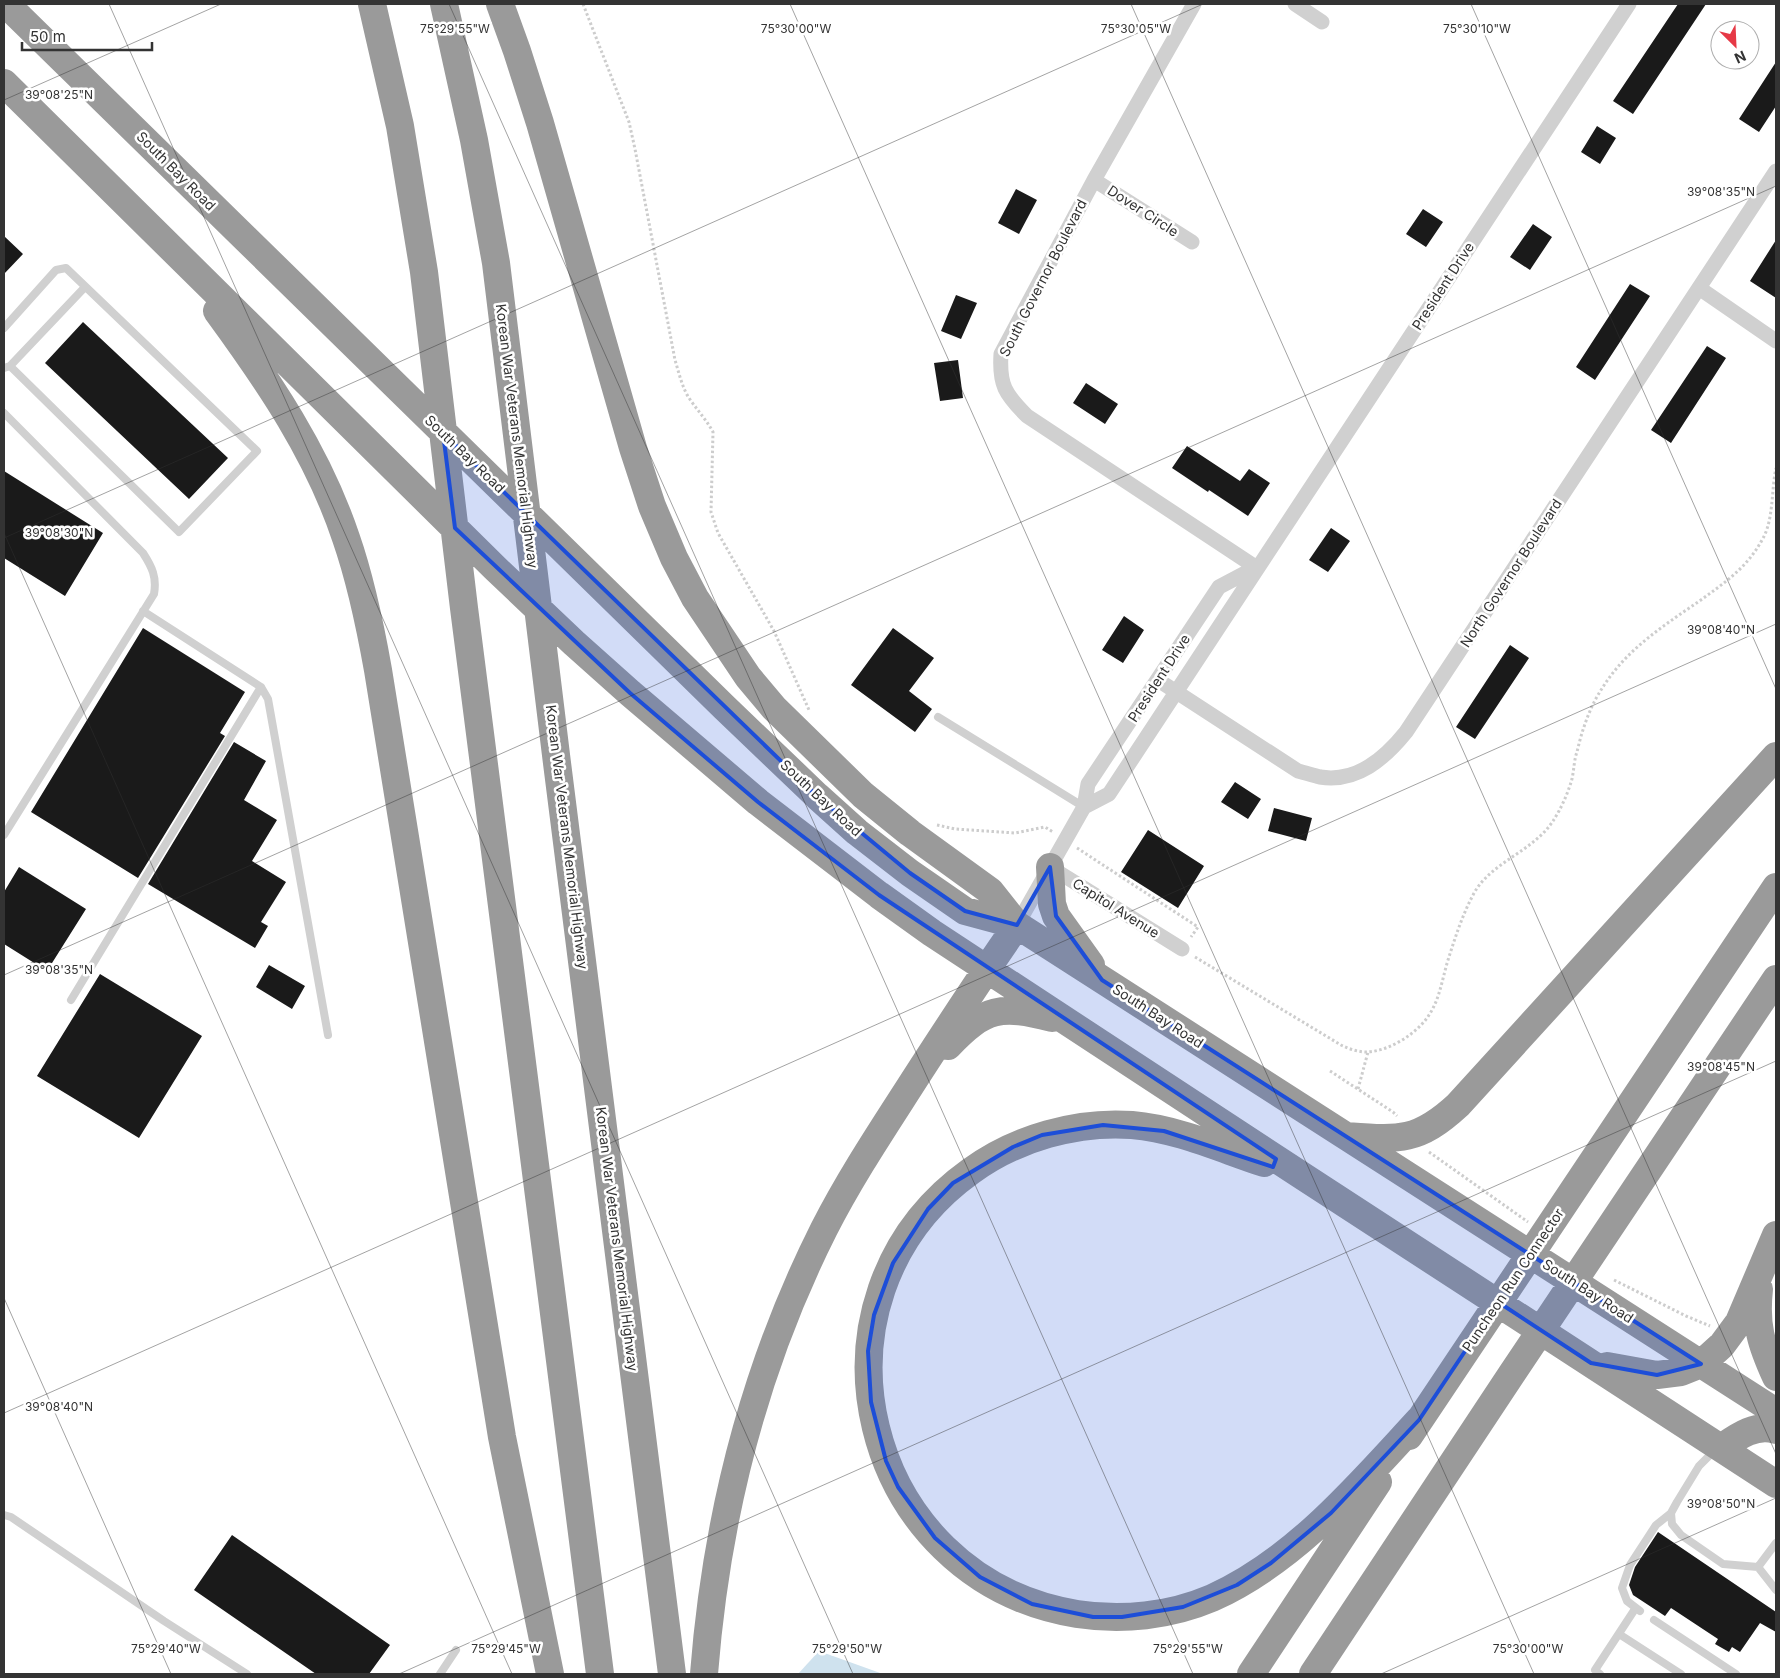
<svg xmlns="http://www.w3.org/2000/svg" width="1780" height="1678" font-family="Inter,sans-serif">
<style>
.water{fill:#cfe2ee}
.building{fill:#1a1a1a}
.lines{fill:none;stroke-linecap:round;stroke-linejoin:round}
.path{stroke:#cdcdcd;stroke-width:3;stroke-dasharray:2.5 2.5;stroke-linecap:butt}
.lane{stroke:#d0d0d0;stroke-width:8}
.street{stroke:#d0d0d0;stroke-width:15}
.highway{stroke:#9a9a9a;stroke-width:28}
.marked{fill:#1d4ed8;fill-opacity:0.2;stroke:#1d4ed8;stroke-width:4;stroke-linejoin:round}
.ticks{fill:none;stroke:#333;stroke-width:1;stroke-opacity:0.45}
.labels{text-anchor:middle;stroke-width:5;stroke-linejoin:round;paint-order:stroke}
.street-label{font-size:14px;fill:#333;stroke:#fff}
.ticks-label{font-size:12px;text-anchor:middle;fill:#333;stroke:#fff;stroke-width:5;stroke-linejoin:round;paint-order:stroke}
</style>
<rect width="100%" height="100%" fill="#fff"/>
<path class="water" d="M 819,1651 L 883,1674 L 798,1674 Z"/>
<path class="building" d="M 1678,4 L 1706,4 L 1633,114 L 1613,101 Z
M 1776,62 L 1776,106 L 1759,132 L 1739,119 Z
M 1597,126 L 1616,138 L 1600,164 L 1581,152 Z
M 1016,189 L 1037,200 L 1019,234 L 998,223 Z
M 1423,209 L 1443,222 L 1426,247 L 1406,234 Z
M 1533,224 L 1552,237 L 1530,270 L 1510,257 Z
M 4,236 L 23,254 L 4,274 Z
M 1776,240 L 1776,298 L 1750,281 Z
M 1630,284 L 1650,296 L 1595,380 L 1576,367 Z
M 956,295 L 977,303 L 961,339 L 941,331 Z
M 83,322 L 228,458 L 189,499 L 45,363 Z
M 1707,346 L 1726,358 L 1671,443 L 1651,430 Z
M 958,360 L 963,398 L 940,401 L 934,363 Z
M 1086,383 L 1118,404 L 1105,424 L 1073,403 Z
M 1187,446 L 1240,481 L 1249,469 L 1270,483 L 1248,516 L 1209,490 L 1208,492 L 1172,468 Z
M 4,471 L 103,533 L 65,596 L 4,558 Z
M 1331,528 L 1350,541 L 1328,572 L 1309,560 Z
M 1124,616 L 1144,630 L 1123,663 L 1102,650 Z
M 143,628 L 245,692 L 220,733 L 225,736 L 138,878 L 31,812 Z
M 893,628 L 934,658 L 909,691 L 932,709 L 915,732 L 851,685 Z
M 1510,645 L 1529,658 L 1475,739 L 1456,727 Z
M 234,742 L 266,761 L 244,800 L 277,820 L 252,861 L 286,882 L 261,922 L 268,926 L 255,948 L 148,884 Z
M 1235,782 L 1261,799 L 1248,819 L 1221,802 Z
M 1274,808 L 1312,818 L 1306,841 L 1268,831 Z
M 1148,830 L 1204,866 L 1178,908 L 1121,872 Z
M 19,867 L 86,909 L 47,971 L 4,944 L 4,892 Z
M 269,965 L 305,986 L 292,1009 L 256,987 Z
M 100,974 L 202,1036 L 139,1138 L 37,1076 Z
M 1658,1532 L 1776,1612 L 1776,1632 L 1760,1623 L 1740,1652 L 1732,1647 L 1729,1652 L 1715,1644 L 1718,1639 L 1671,1608 L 1665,1616 L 1633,1595 L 1629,1585 L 1635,1567 Z
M 232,1535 L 390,1645 L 369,1674 L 316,1674 L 194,1590 Z"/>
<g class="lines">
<path class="path" d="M 583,4 L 629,122 L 635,149 L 675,360 C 679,373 682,387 689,398 C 697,410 706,419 713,432 L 711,512 L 718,533 L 774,631 L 809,710
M 937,825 L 955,829 L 1015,833 L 1045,827 L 1053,832
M 1077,848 L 1198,927 L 1191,937
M 1195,957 L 1341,1045 C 1349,1049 1358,1052 1367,1052 C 1387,1051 1409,1038 1422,1024 C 1439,1006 1441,983 1448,960 C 1455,938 1462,916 1473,895 C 1490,862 1533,852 1553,821 C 1561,809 1568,793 1572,779 C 1574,770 1574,760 1577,752 C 1582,730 1590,706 1603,687 C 1626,650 1663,626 1698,602 C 1723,584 1747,568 1762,540 C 1774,520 1771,491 1776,468
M 1330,1071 L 1393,1112 L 1397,1116
M 1358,1089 L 1368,1052
M 1429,1152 L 1528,1222
M 1614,1280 L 1686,1316 L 1710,1326"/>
<path class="lane" d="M 4,328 L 56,270 L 66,268 L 257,451 L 179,532 L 10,366 L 4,368
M 10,366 L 85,287
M 4,413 L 143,553 C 152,567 157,577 154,594 L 4,835
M 143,611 L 261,687 L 268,699 L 328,1035
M 938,717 L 1084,807
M 71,1000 L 261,687
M 1715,1452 L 1709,1456 L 1699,1466 L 1677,1502 L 1671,1513 L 1672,1524 L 1681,1535 L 1723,1564 L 1758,1567 L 1776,1543
M 4,1515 L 11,1517 L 164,1621 L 247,1674
M 1758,1567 L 1776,1590
M 1640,1611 L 1627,1601 L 1622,1588 L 1630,1565 L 1656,1525 L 1671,1513
M 1654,1620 L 1736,1674
M 1619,1634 L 1681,1674
M 440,1674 L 456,1650
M 1600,1674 L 1595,1670 L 1635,1609"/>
<path class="street" d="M 1194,4 L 1094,180 L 1001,354 C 999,385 1005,394 1027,416 L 1257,568
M 1295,4 L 1322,22
M 1094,180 L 1192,242
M 1699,288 L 1776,341
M 1158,680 L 1298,771 C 1305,773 1313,775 1320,777 C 1357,783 1385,758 1406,732 L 1776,171
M 1084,807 L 1109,794 L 1629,4
M 1050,867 L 1182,949
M 1017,925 L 1084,807 L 1088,784 L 1219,587 L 1255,568"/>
<path class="highway" d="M 6,4 L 724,707 L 817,796 L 857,832 L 910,873 L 965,911 L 1017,925 L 1776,1412
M 372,4 L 400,126 L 424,272 L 464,608 L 600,1674
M 444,4 L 474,140 L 496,263 L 557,763 L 672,1674
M 500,4 L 517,51 L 540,123 L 633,448 L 652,506 L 674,558 L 695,598 L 748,677 L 774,708 L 863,795 L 910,833 L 990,891 L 1017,925
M 4,83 L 495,568 L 574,643 L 630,693 L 758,802 L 879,895 L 932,933 L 1301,1175 L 1776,1484
M 217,311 C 269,382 318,454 346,538 C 361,581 370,625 378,670 L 502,1437 L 550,1674
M 1050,867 L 1052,904 L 1056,916 L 1091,965
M 948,1046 C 985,1007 1001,1005 1052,1018
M 1347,1136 C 1399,1140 1418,1142 1458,1105 L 1776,756
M 1264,1163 C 1221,1149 1178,1129 1132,1125 C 1077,1121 1016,1138 971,1171 C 792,1299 861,1579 1077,1614 C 1122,1621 1170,1616 1212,1598 C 1296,1560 1358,1486 1419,1420
M 1759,1289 C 1755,1326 1761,1344 1776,1377
M 1607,1366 L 1657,1375 L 1681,1372 L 1701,1364 L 1722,1345 L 1739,1322 L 1776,1235
M 1409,1436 L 1776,887
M 1721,1448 C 1737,1437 1756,1423 1776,1430
M 704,1674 C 716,1520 754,1368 824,1229 C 851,1176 884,1127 916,1077 C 949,1026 982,975 1017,925
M 1251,1674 L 1378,1482
M 1313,1674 L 1511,1375 L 1776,979"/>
</g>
<path class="marked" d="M 443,433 L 817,796 L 910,873 L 965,911 L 1017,925 L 1050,867 L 1056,916 L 1102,980 L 1701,1364 L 1657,1375 L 1591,1363 L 1498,1302 L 1419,1420 L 1331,1513 L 1271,1563 L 1237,1585 L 1183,1607 L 1122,1617 L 1093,1617 L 1032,1604 L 980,1577 L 935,1538 L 898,1487 L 886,1461 L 871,1402 L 868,1351 L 874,1315 L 893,1263 L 928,1209 L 953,1183 L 1013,1147 L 1042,1135 L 1103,1125 L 1164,1131 L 1273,1167 L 1276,1159 L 879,895 L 758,802 L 630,693 L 455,528 Z"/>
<path class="ticks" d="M 109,4 L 853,1674M 449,4 L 1193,1674M 790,4 L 1534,1674M 1131,4 L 1776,1454M 1471,4 L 1776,689M 4,100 L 221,4M 4,533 L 512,1674M 4,538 L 1203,4M 4,975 L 1776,186M 4,1298 L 171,1674M 4,1413 L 1776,624M 399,1674 L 1776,1061M 1381,1674 L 1776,1498"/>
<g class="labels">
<g class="street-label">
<text transform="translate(176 171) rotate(45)" y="5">South Bay Road</text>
<text transform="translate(1143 211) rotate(33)" y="5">Dover Circle</text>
<text transform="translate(1043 278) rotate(-63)" y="5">South Governor Boulevard</text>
<text transform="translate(1443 286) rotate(-57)" y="5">President Drive</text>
<text transform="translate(517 436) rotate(83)" y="5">Korean War Veterans Memorial Highway</text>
<text transform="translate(465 454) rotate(44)" y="5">South Bay Road</text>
<text transform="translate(1511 573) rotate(-57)" y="5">North Governor Boulevard</text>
<text transform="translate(1159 678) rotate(-57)" y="5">President Drive</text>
<text transform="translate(821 798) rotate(43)" y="5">South Bay Road</text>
<text transform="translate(567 837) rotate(83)" y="5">Korean War Veterans Memorial Highway</text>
<text transform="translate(1116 908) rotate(32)" y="5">Capitol Avenue</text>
<text transform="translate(1158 1016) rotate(33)" y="5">South Bay Road</text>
<text transform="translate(617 1239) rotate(83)" y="5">Korean War Veterans Memorial Highway</text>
<text transform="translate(1513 1280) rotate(-56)" y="5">Puncheon Run Connector</text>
<text transform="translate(1588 1291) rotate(33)" y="5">South Bay Road</text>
</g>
</g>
<g class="ticks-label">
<text x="455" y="33">75°29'55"W</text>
<text x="796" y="33">75°30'00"W</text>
<text x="1136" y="33">75°30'05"W</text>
<text x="1477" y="33">75°30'10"W</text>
<text x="59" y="99">39°08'25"N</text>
<text x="1721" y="196">39°08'35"N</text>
<text x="59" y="537">39°08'30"N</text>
<text x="1721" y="634">39°08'40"N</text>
<text x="59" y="974">39°08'35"N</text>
<text x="1721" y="1071">39°08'45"N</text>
<text x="59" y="1411">39°08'40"N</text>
<text x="1721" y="1508">39°08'50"N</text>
<text x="166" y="1653">75°29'40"W</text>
<text x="506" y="1653">75°29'45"W</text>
<text x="847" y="1653">75°29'50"W</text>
<text x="1188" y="1653">75°29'55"W</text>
<text x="1528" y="1653">75°30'00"W</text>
</g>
<rect width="1780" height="1678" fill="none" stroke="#333333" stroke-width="10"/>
<g transform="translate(1735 45) rotate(156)"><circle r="24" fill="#ffffff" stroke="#adadad"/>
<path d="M0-4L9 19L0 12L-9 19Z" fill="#e63946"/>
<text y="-8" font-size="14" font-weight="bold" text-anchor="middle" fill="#333333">N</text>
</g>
<path d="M22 42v8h130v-8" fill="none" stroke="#333333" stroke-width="2.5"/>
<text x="30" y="42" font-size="15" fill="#333333" stroke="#ffffff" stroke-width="4" paint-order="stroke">50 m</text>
</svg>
